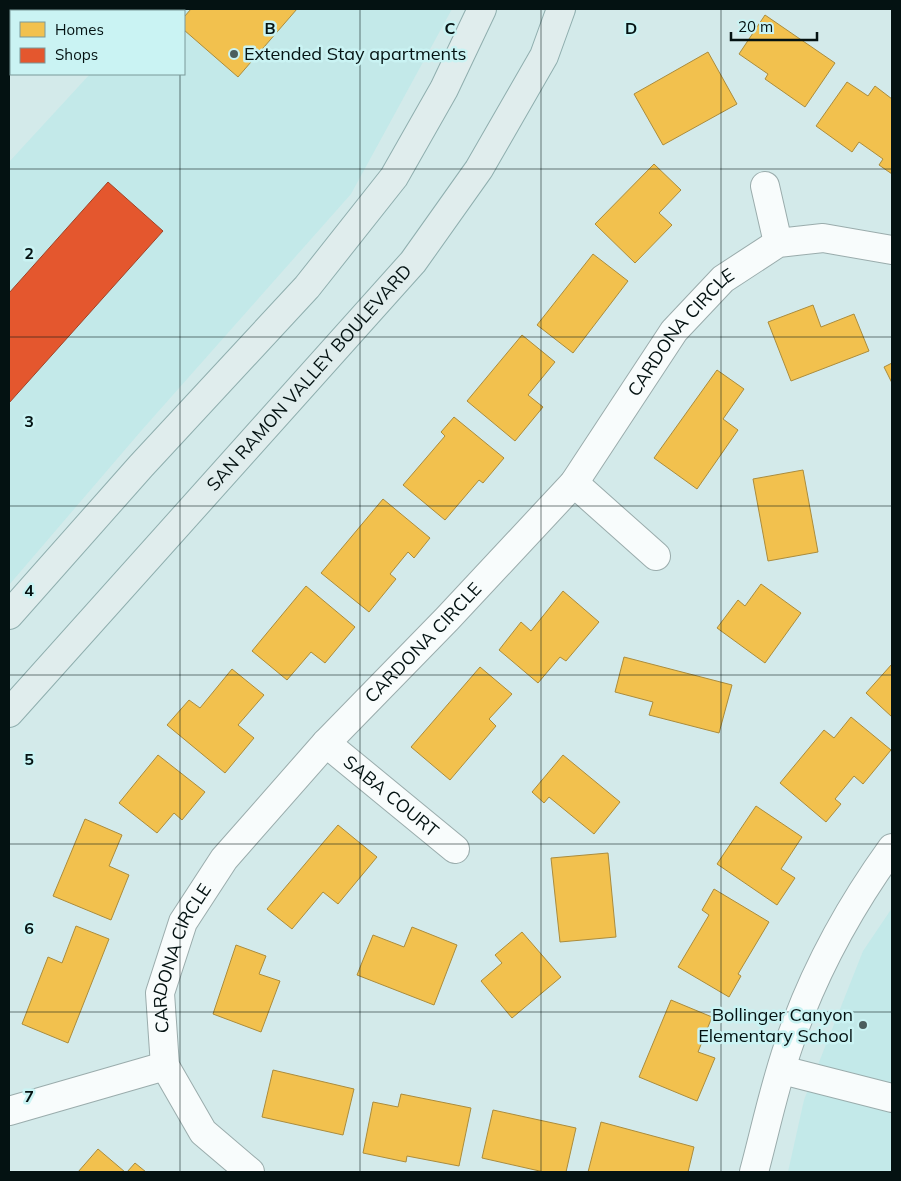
<svg xmlns="http://www.w3.org/2000/svg" width="901" height="1181" font-family="Mulish,sans-serif">
<style>
.built{fill:#c3e9e9}
.homes{fill:#f2c14e;stroke:#ab8c3c}
.shops{fill:#e4572e;stroke:#a14226}
.lines{fill:none;stroke-linecap:round;stroke-linejoin:round}
.minor-casing{stroke:#9aacac;stroke-width:30}
.major-casing{stroke:#8faeae;stroke-width:30}
.highway-casing{stroke:#8faeae;stroke-width:30}
.minor{stroke:#f8fcfc;stroke-width:28}
.major{stroke:#e0eded;stroke-width:28}
.highway{stroke:#cfe3e4;stroke-width:28}
.grid{fill:none;stroke:#041212;stroke-width:1;stroke-opacity:0.55}
.poi-dot{fill:#4c5e5e;stroke:#caf3f3;stroke-width:2}
.labels{text-anchor:middle;stroke-width:5;stroke-linejoin:round;paint-order:stroke}
.poi-label{font-size:18px;fill:#041212;stroke:#caf3f3;text-anchor:start}
.street-label{font-size:18px;fill:#041212;stroke:#caf3f3}
.grid-label{font-size:16px;text-anchor:middle;font-weight:bold;fill:#041212;stroke:#caf3f3;stroke-width:5;stroke-linejoin:round;paint-order:stroke}
</style>
<rect width="100%" height="100%" fill="#d3eaea"/>
<path class="built" d="M 150,9 L 452,9 L 351,194 L 141,431 L 9,585 L 9,162 L 90,74 L 184,74 L 184,11 L 148,11 Z
M 892,908 L 892,1172 L 788,1172 L 804,1100 L 863,951 Z"/>
<path class="homes" d="M 191,9 L 297,9 L 238,77 L 184,30 L 184,17 Z
M 765,15 L 835,63 L 805,107 L 765,79 L 768,74 L 739,54 Z
M 708,52 L 737,104 L 663,145 L 634,94 Z
M 847,82 L 868,96 L 875,86 L 892,99 L 892,174 L 879,165 L 883,159 L 859,142 L 852,152 L 816,126 Z
M 654,164 L 681,190 L 659,213 L 672,225 L 635,263 L 595,224 Z
M 593,254 L 628,281 L 573,353 L 537,325 Z
M 813,305 L 821,327 L 854,314 L 869,351 L 791,381 L 768,322 Z
M 522,335 L 555,362 L 528,395 L 543,407 L 515,441 L 467,401 Z
M 892,363 L 892,383 L 884,367 Z
M 717,370 L 744,389 L 723,419 L 738,430 L 697,489 L 654,458 Z
M 454,417 L 504,458 L 483,483 L 479,480 L 445,520 L 403,485 L 445,436 L 441,432 Z
M 803,470 L 818,552 L 768,561 L 753,479 Z
M 383,499 L 430,538 L 414,558 L 408,552 L 390,574 L 396,579 L 369,612 L 321,573 Z
M 761,584 L 801,613 L 765,663 L 717,628 L 738,600 L 745,606 Z
M 306,586 L 355,627 L 325,663 L 311,652 L 287,680 L 252,651 Z
M 563,591 L 599,622 L 566,661 L 560,657 L 538,683 L 499,650 L 521,622 L 531,631 Z
M 624,657 L 732,685 L 719,733 L 649,715 L 653,702 L 615,692 Z
M 892,664 L 892,717 L 866,693 Z
M 480,667 L 512,694 L 489,719 L 496,726 L 450,780 L 411,747 Z
M 232,669 L 264,695 L 238,725 L 254,738 L 225,773 L 167,725 L 189,700 L 200,708 Z
M 851,717 L 891,750 L 863,784 L 854,776 L 835,799 L 841,804 L 826,822 L 780,783 L 824,730 L 834,738 Z
M 158,755 L 205,792 L 182,820 L 174,813 L 157,833 L 119,803 Z
M 563,755 L 620,802 L 594,834 L 549,797 L 544,803 L 532,792 Z
M 756,806 L 802,837 L 781,869 L 795,878 L 777,905 L 717,864 Z
M 85,819 L 122,835 L 109,866 L 129,875 L 111,920 L 53,896 Z
M 338,825 L 377,857 L 338,904 L 323,892 L 292,929 L 267,909 Z
M 608,853 L 616,937 L 560,942 L 551,858 Z
M 714,889 L 769,922 L 738,974 L 741,976 L 729,997 L 678,967 L 709,915 L 702,910 Z
M 76,926 L 109,939 L 68,1043 L 22,1024 L 48,957 L 62,963 Z
M 412,927 L 457,945 L 434,1005 L 357,975 L 373,935 L 404,947 Z
M 522,932 L 561,977 L 512,1018 L 481,981 L 502,963 L 495,955 Z
M 236,945 L 266,956 L 259,974 L 280,981 L 261,1032 L 213,1014 Z
M 671,1000 L 712,1017 L 698,1052 L 715,1058 L 697,1101 L 639,1077 Z
M 273,1070 L 354,1089 L 343,1135 L 262,1117 Z
M 401,1094 L 471,1108 L 459,1166 L 407,1156 L 406,1162 L 363,1153 L 373,1102 L 398,1107 Z
M 493,1110 L 576,1128 L 566,1172 L 544,1172 L 482,1158 Z
M 601,1122 L 694,1147 L 688,1172 L 588,1172 Z
M 98,1149 L 125,1172 L 78,1172 Z
M 135,1163 L 146,1172 L 127,1172 Z"/>
<path class="shops" d="M 108,182 L 163,231 L 9,403 L 9,293 Z"/>
<g class="lines">
<g class="minor-casing">
<g id="minor">
<path d="M 765,186 L 778,243"/>
<path d="M 574,483 L 656,556"/>
<path id="s1" d="M 326,743 L 455,849"/>
<path d="M 782,1070 L 892,1098"/>
<path d="M 9,1111 L 165,1066"/>
<path id="s2" d="M 250,1172 L 203,1132 L 165,1066 L 160,993 L 183,922 L 224,859 L 326,743 L 447,619 L 574,483 L 674,331 L 723,279 L 778,243 L 823,238 L 892,250"/>
<path d="M 754,1172 C 765,1131 774,1088 788,1047 C 812,975 848,909 892,848"/>
</g>
</g>
<g class="major-casing">
<g id="major">
<path d="M 9,615 L 141,466 L 307,287 L 394,177 L 444,89 L 482,9"/>
<path id="s3" d="M 9,713 L 413,262 L 479,169 L 544,56 L 561,9"/>
</g>
</g>
<g class="highway-casing">
<path id="highway" d="M 52,11 L 54,9
M 9,58 L 11,56"/>
</g>
<use href="#minor" class="minor"/>
<use href="#major" class="major"/>
<use href="#highway" class="highway"/>
</g>
<path class="grid" d="M 180,9 L 180,11M 360,9 L 360,1172M 541,9 L 541,1172M 721,9 L 721,1172M 180,74 L 180,1172M 9,169 L 892,169M 9,337 L 892,337M 9,506 L 892,506M 9,675 L 892,675M 9,844 L 892,844M 9,1012 L 892,1012"/>
<g class="poi-dot">
<circle cx="234" cy="54" r="5"/>
<circle cx="863" cy="1025" r="5"/>
</g>
<g class="labels">
<g class="poi-label">
<text x="244" y="60">Extended Stay apartments</text>
<text x="853" y="1021" text-anchor="end">Bollinger Canyon<tspan x="853" dy="21">Elementary School</tspan></text>
</g>
<g class="street-label">
<text dy="6" stroke="none"><textPath href="#s2" startOffset="1060">CARDONA CIRCLE</textPath></text>
<text dy="6" stroke="none"><textPath href="#s3" startOffset="450">SAN RAMON VALLEY BOULEVARD</textPath></text>
<text dy="6" stroke="none"><textPath href="#s2" startOffset="655">CARDONA CIRCLE</textPath></text>
<text dy="6" stroke="none"><textPath href="#s1" startOffset="84">SABA COURT</textPath></text>
<text dy="6" stroke="none"><textPath href="#s2" startOffset="250">CARDONA CIRCLE</textPath></text>
</g>
</g>
<g class="grid-label">
<text x="270" y="34">B</text>
<text x="450" y="34">C</text>
<text x="631" y="34">D</text>
<text x="29" y="259">2</text>
<text x="29" y="427">3</text>
<text x="29" y="596">4</text>
<text x="29" y="765">5</text>
<text x="29" y="934">6</text>
<text x="29" y="1102">7</text>
</g>
<rect width="901" height="1181" fill="none" stroke="#041212" stroke-width="20"/>
<rect x="10" y="10" width="175" height="65" fill="#caf3f3" stroke="#7b9999"/>
<rect x="20" y="22" width="25" height="15" fill="#f2c14e" stroke="#7b9999"/>
<text x="55" y="35" font-size="15" fill="#041212">Homes</text>
<rect x="20" y="48" width="25" height="15" fill="#e4572e" stroke="#7b9999"/>
<text x="55" y="60" font-size="15" fill="#041212">Shops</text>
<path d="M731 32v8h86v-8" fill="none" stroke="#041212" stroke-width="2.5"/>
<text x="738" y="32" font-size="15" fill="#041212" stroke="#caf3f3" stroke-width="4" paint-order="stroke">20 m</text>
</svg>
